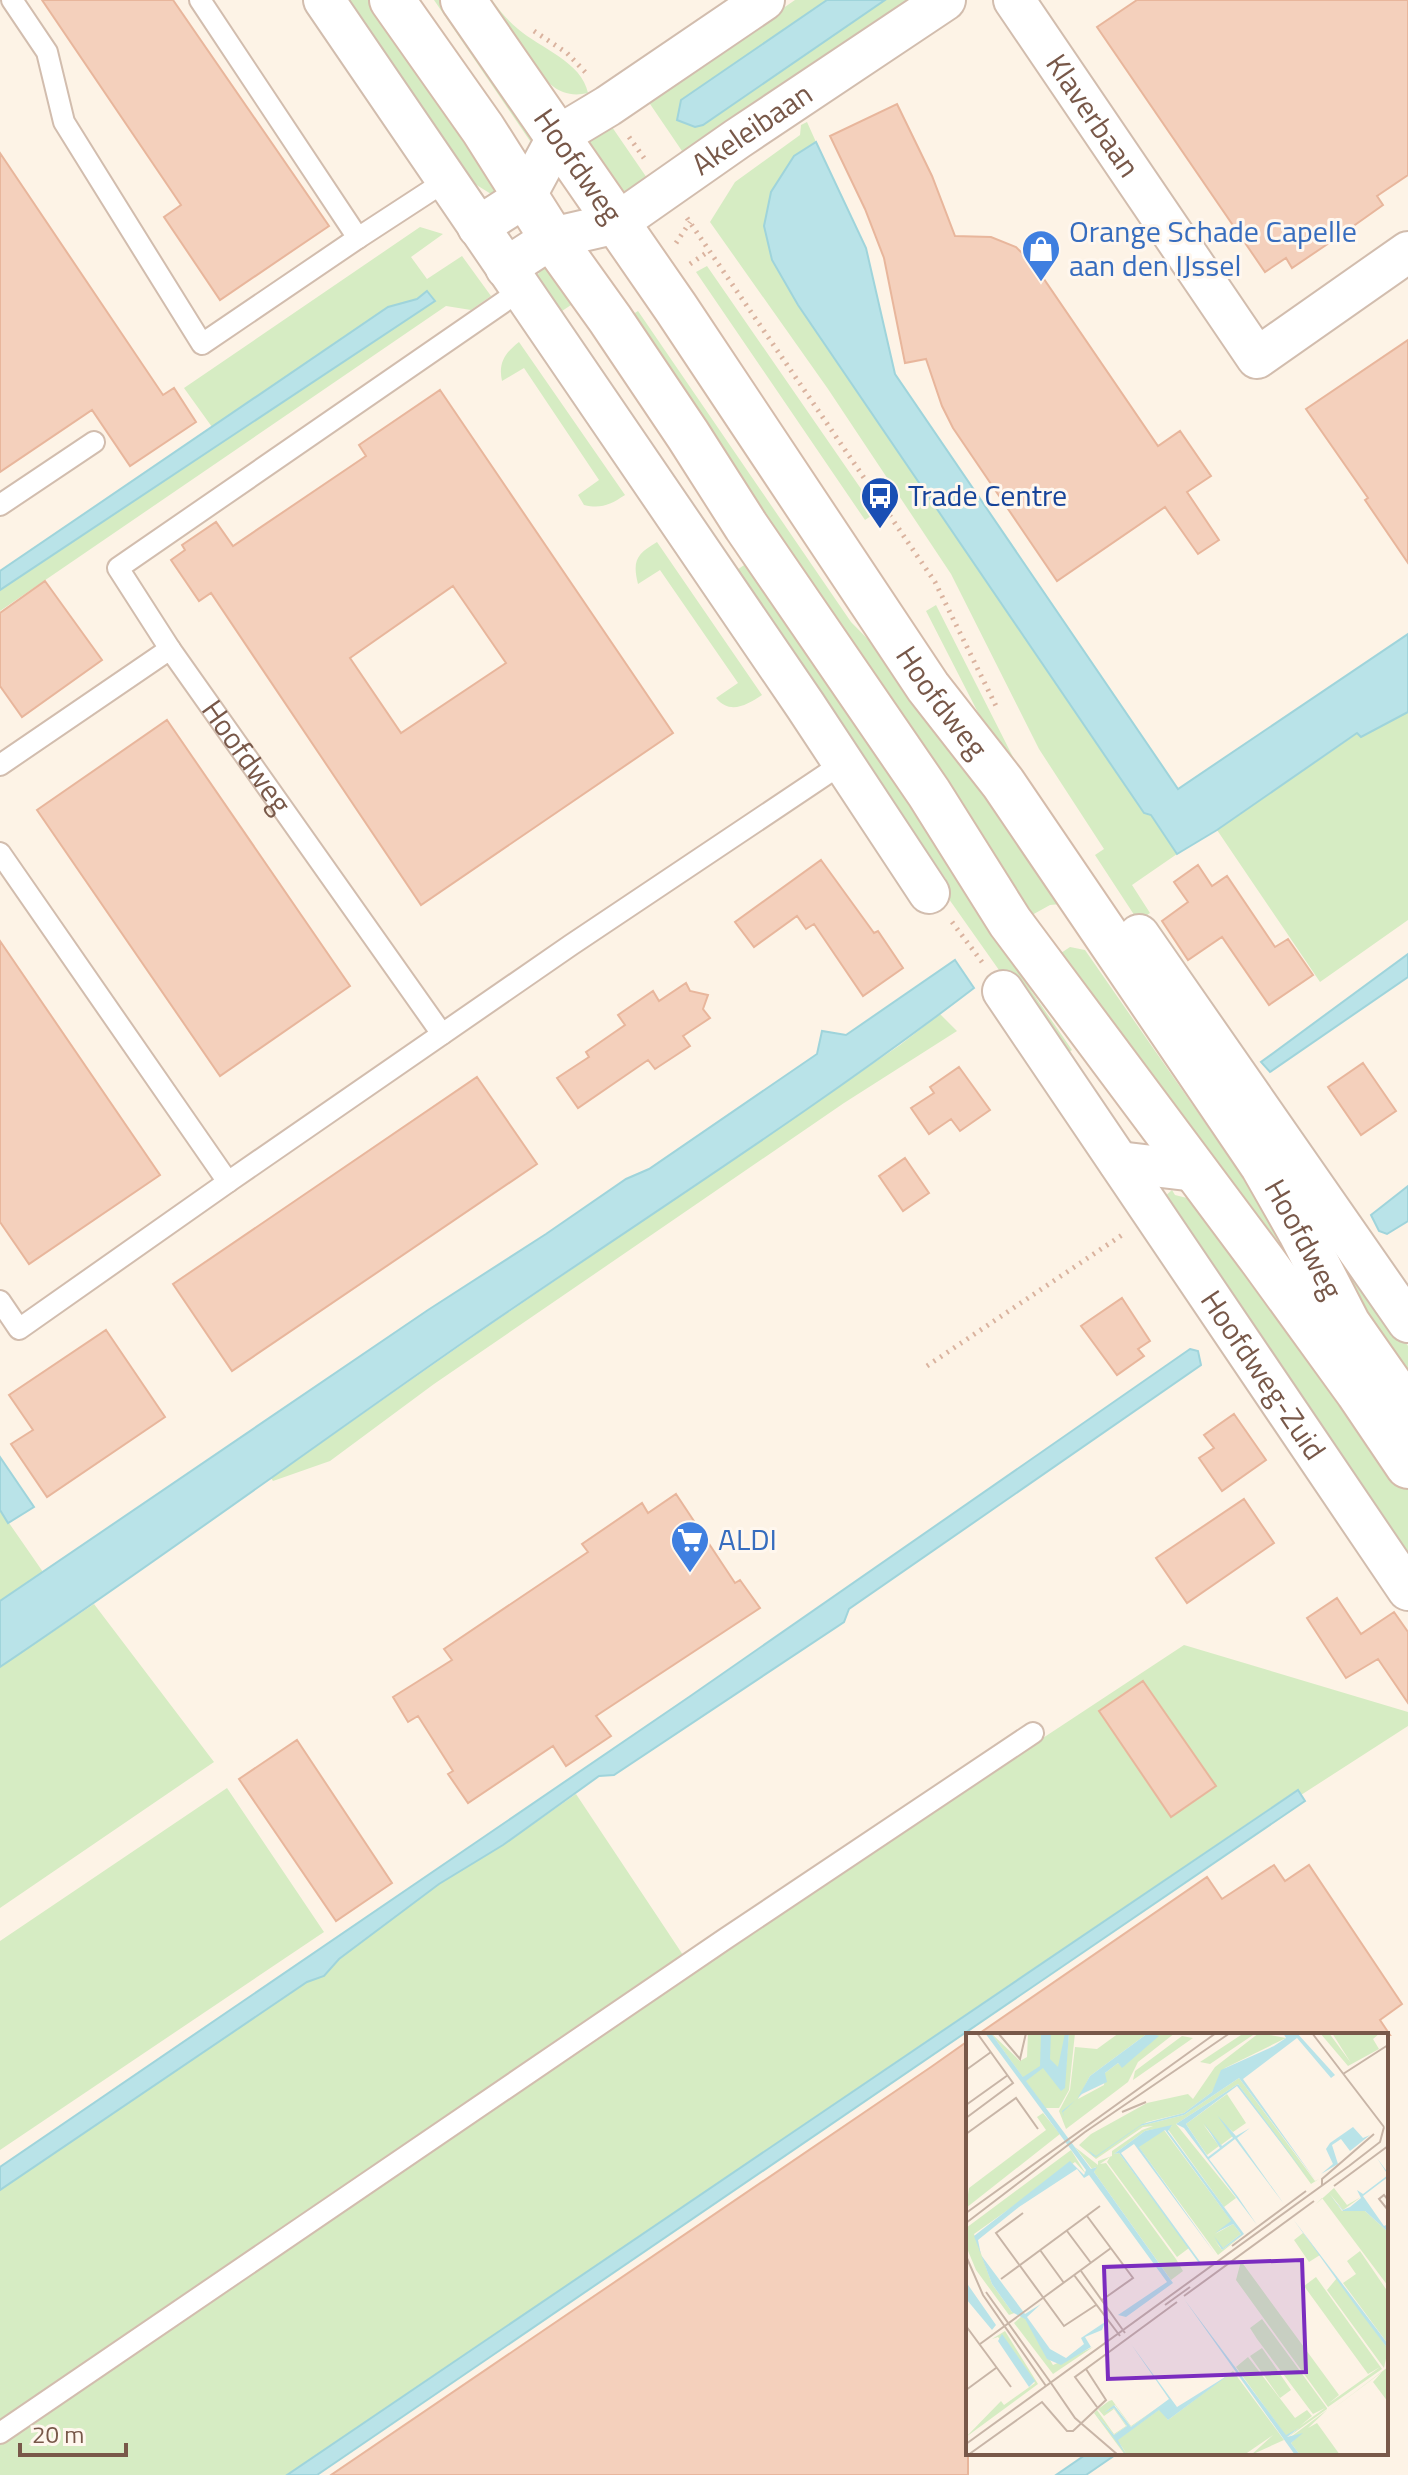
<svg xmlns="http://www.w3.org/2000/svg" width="1408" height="2475" font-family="'Titillium Web',sans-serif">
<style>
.green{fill:#d6ecc3}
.water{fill:#b9e3e8;stroke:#9fd4db;stroke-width:2}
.building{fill:#f4d0bc;stroke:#e8b69c;stroke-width:2;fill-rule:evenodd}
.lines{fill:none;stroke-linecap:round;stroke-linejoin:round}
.service-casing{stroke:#d2bdae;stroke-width:24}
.minor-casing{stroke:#d2bdae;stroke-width:44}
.secondary-casing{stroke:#d5bcab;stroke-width:48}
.path{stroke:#dab39f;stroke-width:5;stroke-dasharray:2 6;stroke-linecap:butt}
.service{stroke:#fff;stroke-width:20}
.minor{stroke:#fff;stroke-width:40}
.secondary{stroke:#fff;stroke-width:44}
.labels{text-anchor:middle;stroke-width:6;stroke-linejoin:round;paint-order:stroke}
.street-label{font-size:30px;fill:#785849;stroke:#fff7ee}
.shop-label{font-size:30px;fill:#366cbe;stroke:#fff7ee;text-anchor:start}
.transit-label{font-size:30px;fill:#164399;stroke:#fff7ee;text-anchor:start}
.inset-road{fill:none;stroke:#c8b5a7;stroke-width:2}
.view{fill:#7b2cbf;fill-opacity:0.15;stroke:#7b2cbf;stroke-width:4}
.inset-edge{fill:none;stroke:#785849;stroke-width:4}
</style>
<rect width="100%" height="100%" fill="#fdf3e6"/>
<path class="green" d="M 343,0 L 372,0 L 495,179 L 497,192 L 491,194 L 467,179 Z
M 434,0 L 445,0 L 539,134 L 530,141 Z
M 486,0 L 492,0 C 500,11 508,21 518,29 C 540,48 582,62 588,93 C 579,95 571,95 563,92 C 537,82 503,24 486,0 Z
M 795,0 L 827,0 L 681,100 L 703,125 L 885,0 L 922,0 L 732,131 L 682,151 L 648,101 Z
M 807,122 L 816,142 L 794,156 L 772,260 L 798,305 L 1144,813 L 1151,815 L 1177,854 L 1132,885 L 1150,913 L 1144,917 L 1144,930 L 1095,855 L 1104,849 L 1039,749 L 951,574 L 828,389 L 710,222 L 735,182 L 800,135 L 801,125 Z
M 612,127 L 647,178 L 622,194 L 586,143 Z
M 420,227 L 443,234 L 411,257 L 427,279 L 462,256 L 491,296 L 471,310 L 446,306 L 0,611 L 0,590 L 435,301 L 427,291 L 417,299 L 388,307 L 212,427 L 184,388 Z
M 707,266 L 877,512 L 865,520 L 696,272 Z
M 549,267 L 577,301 L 559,313 C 550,301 522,273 549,267 Z
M 638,311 L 851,622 L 908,680 L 1061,904 L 1050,905 L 1032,915 L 630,316 Z
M 519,342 L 625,495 C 610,505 601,509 584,505 L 578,495 L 599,480 L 524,368 L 502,381 C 498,363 505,353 519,342 Z
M 657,542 L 762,695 C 747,705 730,715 716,698 L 738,683 L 660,570 L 638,584 C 632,560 637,554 657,542 Z
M 753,559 L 1001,927 L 1003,950 L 1072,1050 L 1061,1058 L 939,885 L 946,879 L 734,572 Z
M 936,605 L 1013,757 L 1132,940 L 1408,1346 L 1408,1378 L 990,736 L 926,611 Z
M 1408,712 L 1408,920 L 1320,982 L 1217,830 L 1358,733 L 1361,737 Z
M 1070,947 L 1085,950 L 1226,1153 L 1268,1198 L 1341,1331 L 1057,959 L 1061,953 Z
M 940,1014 L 957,1031 L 844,1103 L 434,1384 L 330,1461 L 273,1481 L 271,1478 L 471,1338 L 900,1045 Z
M 1172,1190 L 1175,1195 L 1187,1198 L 1202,1212 L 1408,1482 L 1408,1563 L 1163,1198 Z
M 0,1510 L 43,1572 L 0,1601 Z
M 94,1604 L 214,1762 L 0,1908 L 0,1667 Z
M 1184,1645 L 1408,1712 L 1408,1726 L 1301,1795 L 1297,1790 L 287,2475 L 0,2475 L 0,2442 L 809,1892 Z
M 227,1788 L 324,1932 L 0,2150 L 0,1941 Z
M 576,1794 L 683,1955 L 431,2131 L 0,2423 L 0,2190 L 307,1982 L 324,1976 L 339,1959 L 439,1884 L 503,1845 Z"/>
<path class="water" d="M 827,0 L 885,0 L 703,125 L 695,127 L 677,120 L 681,100 Z
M 816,142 L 866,248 L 895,374 L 1178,789 L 1408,634 L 1408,712 L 1361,737 L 1357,733 L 1217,830 L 1177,854 L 1151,815 L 1144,813 L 798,305 L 772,260 L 764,226 L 771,192 L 794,156 Z
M 427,291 L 435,301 L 0,590 L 0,571 L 388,307 L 417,299 Z
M 1408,954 L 1408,977 L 1270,1072 L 1261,1062 Z
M 955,960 L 974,988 C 812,1112 639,1221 471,1337 C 314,1446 159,1560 0,1667 L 0,1601 L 428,1310 L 546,1234 L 626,1179 L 649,1169 L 817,1054 L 822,1031 L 846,1035 Z
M 1408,1186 L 1408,1221 L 1387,1234 L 1379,1231 L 1371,1215 Z
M 1190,1349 L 1198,1351 L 1201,1365 L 849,1609 L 844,1622 L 614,1775 L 599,1776 L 503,1845 L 439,1884 L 339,1959 L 324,1976 L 307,1982 L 0,2190 L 0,2167 L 689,1697 Z
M 0,1457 L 34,1507 L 8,1523 L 0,1510 Z
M 1298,1790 L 1305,1801 L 317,2475 L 287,2475 Z
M 1088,2453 L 1118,2453 L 1086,2475 L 1056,2475 Z"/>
<path class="building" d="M 42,0 L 173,0 L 329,226 L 220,300 L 164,217 L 181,205 Z
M 1137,0 L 1408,0 L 1408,175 L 1377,196 L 1383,205 L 1338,237 L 1292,268 L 1286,258 L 1265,272 L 1097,27 Z
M 897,104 L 932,176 L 955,236 L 991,237 L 1016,247 L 1035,266 L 1158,446 L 1180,431 L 1211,476 L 1187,492 L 1219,540 L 1198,554 L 1165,507 L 1057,581 L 953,428 L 942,406 L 926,359 L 905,363 L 884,258 L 865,209 L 830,136 Z
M 0,153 L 163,395 L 174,388 L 196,422 L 130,466 L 92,410 L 0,472 Z
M 1408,340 L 1408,563 L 1365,500 L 1368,498 L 1306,409 Z
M 440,390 L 673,733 L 421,905 L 211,593 L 199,601 L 171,560 L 185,550 L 182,545 L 216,522 L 233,546 L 366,456 L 359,445 ZM 453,586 L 506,663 L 401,733 L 350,658 Z
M 45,581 L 102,660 L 22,717 L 0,686 L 0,613 Z
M 167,720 L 350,986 L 220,1076 L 37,810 Z
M 821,860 L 874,933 L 878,931 L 903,968 L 863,996 L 814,924 L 806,929 L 797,916 L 754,947 L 735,922 Z
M 1198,865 L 1212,886 L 1227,876 L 1275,947 L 1288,939 L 1313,975 L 1269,1005 L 1222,937 L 1188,960 L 1162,921 L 1188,902 L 1174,882 Z
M 0,941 L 160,1175 L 29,1264 L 0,1222 Z
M 686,983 L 690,991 L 708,995 L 703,1009 L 710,1018 L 683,1036 L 690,1046 L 655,1069 L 648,1060 L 578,1108 L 557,1078 L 589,1057 L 586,1052 L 625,1025 L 618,1015 L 653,991 L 659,1001 Z
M 1363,1063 L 1396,1111 L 1361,1135 L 1328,1087 Z
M 959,1067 L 990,1110 L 960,1131 L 951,1119 L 929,1134 L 911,1108 L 934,1093 L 930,1087 Z
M 477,1077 L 537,1164 L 232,1371 L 173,1284 Z
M 905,1158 L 929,1193 L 903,1211 L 879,1176 Z
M 1122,1298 L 1150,1341 L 1138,1349 L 1144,1356 L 1117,1375 L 1081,1326 Z
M 106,1330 L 165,1417 L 47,1497 L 11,1444 L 33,1430 L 9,1395 Z
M 1234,1414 L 1266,1460 L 1222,1491 L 1199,1458 L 1214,1448 L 1204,1435 Z
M 676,1494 L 735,1583 L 740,1580 L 760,1608 L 596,1716 L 611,1736 L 566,1766 L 553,1746 L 468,1803 L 448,1774 L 453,1771 L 418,1716 L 408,1722 L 393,1697 L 452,1660 L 444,1649 L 588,1552 L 582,1544 L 642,1503 L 648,1513 Z
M 1244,1499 L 1274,1543 L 1187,1603 L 1156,1558 Z
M 1337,1598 L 1361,1634 L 1394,1612 L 1408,1632 L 1408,1703 L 1378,1659 L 1346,1678 L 1307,1618 Z
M 1143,1681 L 1216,1786 L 1171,1817 L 1099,1711 Z
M 297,1740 L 392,1883 L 336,1921 L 239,1779 Z
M 1274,1865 L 1285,1881 L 1309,1865 L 1402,2004 L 1380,2020 L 1390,2035 L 977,2035 L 1207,1877 L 1222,1899 Z
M 968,2041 L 968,2475 L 331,2475 L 931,2067 Z"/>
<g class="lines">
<g class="service-casing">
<g id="service">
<path d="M 12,0 L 47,52 L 64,122 L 202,344 L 358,238"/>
<path d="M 200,0 L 358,238 L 447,180"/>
<path d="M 0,505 L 94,442"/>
<path d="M 170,649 L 118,568 L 521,290"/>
<path id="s1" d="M 0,765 L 170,649 L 442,1034"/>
<path d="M 0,853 L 228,1182 L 571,945 L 843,763"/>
<path d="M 0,1301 L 19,1329 L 228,1182"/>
<path d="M 0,2433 L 725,1939 L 1033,1733"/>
</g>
</g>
<g class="minor-casing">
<g id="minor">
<path d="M 324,0 L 805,705 L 929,893"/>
<path id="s2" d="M 1014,0 L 1257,358 L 1408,252"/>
<path d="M 478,227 L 525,197 L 558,136 L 608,106 L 764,0"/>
<path id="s3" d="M 506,268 L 552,238 L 617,223 L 737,139 L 945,0"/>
<path d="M 1139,935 L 1408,1322"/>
<path id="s4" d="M 1003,991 L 1408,1590"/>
<path d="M 1119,1162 L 1195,1171"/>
</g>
</g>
<g class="secondary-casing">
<g id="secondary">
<path d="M 392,0 L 483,129 L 552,238 L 610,319 L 688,435 L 746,526 L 929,793 L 1010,922 L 1263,1261 L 1358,1392 L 1408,1466"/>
<path id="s5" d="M 463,0 L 676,308 L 928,687 L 1003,783 L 1263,1166 L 1300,1231 L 1348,1324 L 1408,1410"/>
</g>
</g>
<path class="path" d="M 534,31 L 567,53 L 588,75
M 629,137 L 644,158
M 687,218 L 935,582 L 996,706
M 676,243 L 690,222
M 690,264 L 709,251
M 952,922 L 982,962
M 927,1366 L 1125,1233"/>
<use href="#service" class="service"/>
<use href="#minor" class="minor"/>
<use href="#secondary" class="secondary"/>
</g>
<defs>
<g id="shop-pin" transform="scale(2)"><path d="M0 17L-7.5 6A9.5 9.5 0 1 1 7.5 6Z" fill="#3f7fe0" stroke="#fff7ee"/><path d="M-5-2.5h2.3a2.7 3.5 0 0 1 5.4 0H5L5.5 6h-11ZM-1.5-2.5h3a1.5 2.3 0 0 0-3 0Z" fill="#fff"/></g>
<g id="bus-pin" transform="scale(2)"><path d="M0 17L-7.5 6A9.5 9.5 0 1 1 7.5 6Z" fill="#1a4fb4" stroke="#fff7ee"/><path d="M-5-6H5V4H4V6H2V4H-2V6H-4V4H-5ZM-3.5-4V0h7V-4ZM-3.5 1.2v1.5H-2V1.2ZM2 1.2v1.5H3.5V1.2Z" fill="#fff"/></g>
<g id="supermarket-pin" transform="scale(2)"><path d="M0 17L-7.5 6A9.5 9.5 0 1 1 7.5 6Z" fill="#3f7fe0" stroke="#fff7ee"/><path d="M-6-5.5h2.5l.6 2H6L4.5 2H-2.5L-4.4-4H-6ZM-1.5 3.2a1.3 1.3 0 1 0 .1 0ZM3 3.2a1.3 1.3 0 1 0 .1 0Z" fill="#fff"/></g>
</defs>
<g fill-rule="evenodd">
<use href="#shop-pin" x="1041" y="249"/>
<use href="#bus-pin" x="880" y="496"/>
<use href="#supermarket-pin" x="690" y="1540"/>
</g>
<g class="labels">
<g class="street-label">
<text dy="10" stroke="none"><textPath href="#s2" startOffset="140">Klaverbaan</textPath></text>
<text dy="10" stroke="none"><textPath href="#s3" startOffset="286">Akeleibaan</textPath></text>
<text dy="10" stroke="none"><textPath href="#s5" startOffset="202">Hoofdweg</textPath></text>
<text dy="10" stroke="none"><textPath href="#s5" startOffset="850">Hoofdweg</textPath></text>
<text dy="10" stroke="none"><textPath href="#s1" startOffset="338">Hoofdweg</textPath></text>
<text dy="10" stroke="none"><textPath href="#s5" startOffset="1498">Hoofdweg</textPath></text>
<text dy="10" stroke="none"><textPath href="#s4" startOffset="464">Hoofdweg-Zuid</textPath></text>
</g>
<g class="shop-label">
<text x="1069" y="242">Orange Schade Capelle<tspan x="1069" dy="34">aan den IJssel</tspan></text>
<text x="718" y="1550">ALDI</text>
</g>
<g class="transit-label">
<text x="908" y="506">Trade Centre</text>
</g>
</g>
<g transform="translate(966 2033)">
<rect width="422" height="422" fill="#fdf3e6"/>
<path d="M 25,0 L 54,28 L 61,24 L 62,0 L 102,0 L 98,55 L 103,0 L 109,0 L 103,57 L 93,75 L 79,75 ZM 153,0 L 182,0 L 124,43 L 112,66 L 138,52 L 139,40 L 152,30 L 156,34 L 192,0 L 209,0 L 172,29 L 162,49 L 100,96 L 93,78 L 104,57 L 109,14 L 131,16 ZM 278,0 L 290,0 L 244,31 L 234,29 ZM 293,0 L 320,5 L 259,35 L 246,59 L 218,80 L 181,89 L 174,93 L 218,82 L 273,45 L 349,148 L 353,146 L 345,151 L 272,51 L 210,91 L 270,165 L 258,174 L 201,95 L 206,93 L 179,98 L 148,121 L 153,120 L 223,215 L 211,224 L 141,129 L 144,124 L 134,131 L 140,130 L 210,226 L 217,238 L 205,247 L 128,139 L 130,134 L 126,136 L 109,114 L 132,132 L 132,128 L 146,123 L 146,118 L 176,97 L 187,93 L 177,94 L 130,126 L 113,112 L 125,101 L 181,70 L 222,61 L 227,66 L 249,34 ZM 354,0 L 363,0 L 385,30 L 366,0 L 414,0 L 407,6 L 413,16 L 382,33 ZM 216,3 L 227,5 L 167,47 L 169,38 ZM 261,61 L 280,90 L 267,99 L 258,91 L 267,103 L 255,112 L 237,91 L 253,113 L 241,122 L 220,91 ZM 77,80 L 94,101 L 0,175 L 3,155 L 80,97 L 71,84 ZM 198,97 L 266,189 L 249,201 L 267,191 L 275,201 L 256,216 L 249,208 L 256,217 L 278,201 L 252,222 L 172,113 ZM 105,117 L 120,141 L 109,129 L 8,201 L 26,251 L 46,279 L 54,278 L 43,282 L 10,237 L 0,213 L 0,195 ZM 368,155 L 381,172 L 395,164 L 377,177 L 364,161 L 376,178 L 399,178 L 421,198 L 422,253 L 356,165 L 349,172 ZM 337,200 L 354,222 L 343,229 L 328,207 ZM 394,218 L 422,259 L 422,311 L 377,250 L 390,241 L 381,228 ZM 275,228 L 373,362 L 362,371 L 414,334 L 402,341 L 338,253 L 350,244 L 416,336 L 362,374 L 270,247 ZM 371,245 L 422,316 L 418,335 L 361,257 ZM 57,282 L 87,332 L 127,314 L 87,341 L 48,290 ZM 296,286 L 361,375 L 361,376 L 321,405 L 333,395 L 320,403 L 270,334 L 282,324 L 329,385 L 341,377 L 346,383 L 334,393 L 359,375 L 347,381 L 291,306 L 284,295 ZM 39,298 L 72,351 L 0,404 L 35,368 L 38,372 L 69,350 L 32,304 L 26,306 ZM 296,315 L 325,357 L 314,365 L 284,323 ZM 422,334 L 422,369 L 407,349 L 416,339 L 364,378 ZM 267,338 L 318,407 L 285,422 L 307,402 L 278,422 L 159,422 L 128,380 L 131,377 L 148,401 L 160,393 L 148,376 L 138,383 L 132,376 L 143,368 L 146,367 L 165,393 L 200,369 L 165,394 L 149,372 L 139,379 L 148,375 L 161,393 L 148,402 L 130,381 L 161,421 L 151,407 L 194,376 L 202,387 ZM 361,377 L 342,395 L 351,390 L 374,422 L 334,422 L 325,410 L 332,403 L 322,406 Z" fill="#d6ecc3"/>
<path d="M 19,0 L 25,0 L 57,44 L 74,33 L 75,0 L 85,0 L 84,26 L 92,34 L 99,0 L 103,0 L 99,55 L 95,58 L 77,35 L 60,48 L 125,136 L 131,134 L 128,139 L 207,250 L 160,284 L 152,282 L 201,249 L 123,142 L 118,145 L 111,136 L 53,174 L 12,207 L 15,222 L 59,281 L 75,271 L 61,284 L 84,316 L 100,325 L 118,311 L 115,305 L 139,289 L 136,297 L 119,304 L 125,314 L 95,332 L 81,326 L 59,286 L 46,279 L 26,251 L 8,203 L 104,128 L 118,142 L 120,137 ZM 182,0 L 193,3 L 156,35 L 152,30 L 139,40 L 141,49 L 116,61 L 97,79 L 98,84 L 96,78 L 111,66 L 124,43 ZM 317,0 L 331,0 L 369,42 L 365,45 L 331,5 L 277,46 L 350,148 L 273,45 L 218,82 L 174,93 L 130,124 L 127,123 L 122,117 L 130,123 L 176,91 L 218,80 L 246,59 L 255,37 L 308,13 L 320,5 ZM 272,51 L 346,150 L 271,53 L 220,91 L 242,124 L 254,115 L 238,90 L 256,113 L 267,105 L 251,82 L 270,103 L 284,95 L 271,105 L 318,171 L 269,106 L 243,126 L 272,164 L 291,192 L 218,95 L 210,91 ZM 206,92 L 202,98 L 278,201 L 256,217 L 248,203 L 257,215 L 275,201 L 267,191 L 249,200 L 265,188 L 199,97 L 173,114 L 250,222 L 168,111 L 155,120 L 235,230 L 235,233 L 153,120 L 148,121 L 179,98 ZM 387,94 L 397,105 L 404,102 L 384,118 L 375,106 L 366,112 L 372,131 L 355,141 L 367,131 L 360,116 L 364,110 ZM 411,125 L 422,140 L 422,144 L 397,163 L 418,193 L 422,191 L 422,208 L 421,198 L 399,178 L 377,178 L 362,161 L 377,177 L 384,174 L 395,165 L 391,157 L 397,161 L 422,142 ZM 327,186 L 422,311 L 422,316 L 394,279 ZM 0,249 L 30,292 L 26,297 L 1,267 ZM 218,266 L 320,402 L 333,395 L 321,404 L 337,400 L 325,410 L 334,422 L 329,422 ZM 36,301 L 69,348 L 63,354 L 32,308 ZM 165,311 L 211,374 L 264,341 L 202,387 L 193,377 L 152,407 L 160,422 L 130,381 L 148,402 L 161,393 L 148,375 L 138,380 L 148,372 L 165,394 L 203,366 Z" fill="#b9e3e8"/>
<path class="inset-road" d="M 32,0 L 54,26 L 60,0M 346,0 L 418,94M 0,37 L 25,19M 377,41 L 422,12M 0,72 L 42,42M 156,79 L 180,69M 0,85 L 47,50 L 11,0M 0,101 L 50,65 L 72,96M 356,152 L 356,146 L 408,101M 368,153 L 422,113M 422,167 L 418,162 L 413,166 L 422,177M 0,180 L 250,0M 57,180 L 30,200 L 98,293 L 130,272M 121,183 L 167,245 L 136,267M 0,190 L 119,99 L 264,0M 101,198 L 125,230M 266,213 L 340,158M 74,217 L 98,250M 0,223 L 17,262 L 80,353M 115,238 L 159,300M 108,242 L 154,303M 35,246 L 134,173M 20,259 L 85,350M 218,263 L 348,168M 199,272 L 224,254M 0,293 L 45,354M 14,311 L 145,215M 85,350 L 109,385 L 152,422M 0,357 L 30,335M 131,374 L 109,344 L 211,269M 0,411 L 383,133 L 414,109 L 418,94M 2,422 L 76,369 L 101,398 L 107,398 L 140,367 L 120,336"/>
<path class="view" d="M 336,227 L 340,339 L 142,346 L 138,234 Z"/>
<rect width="422" height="422" class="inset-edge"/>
</g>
<path d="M20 2443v12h106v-12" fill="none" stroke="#785849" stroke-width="4"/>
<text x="32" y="2443" font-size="24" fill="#785849" stroke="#fff7ee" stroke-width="6" paint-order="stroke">20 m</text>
</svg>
